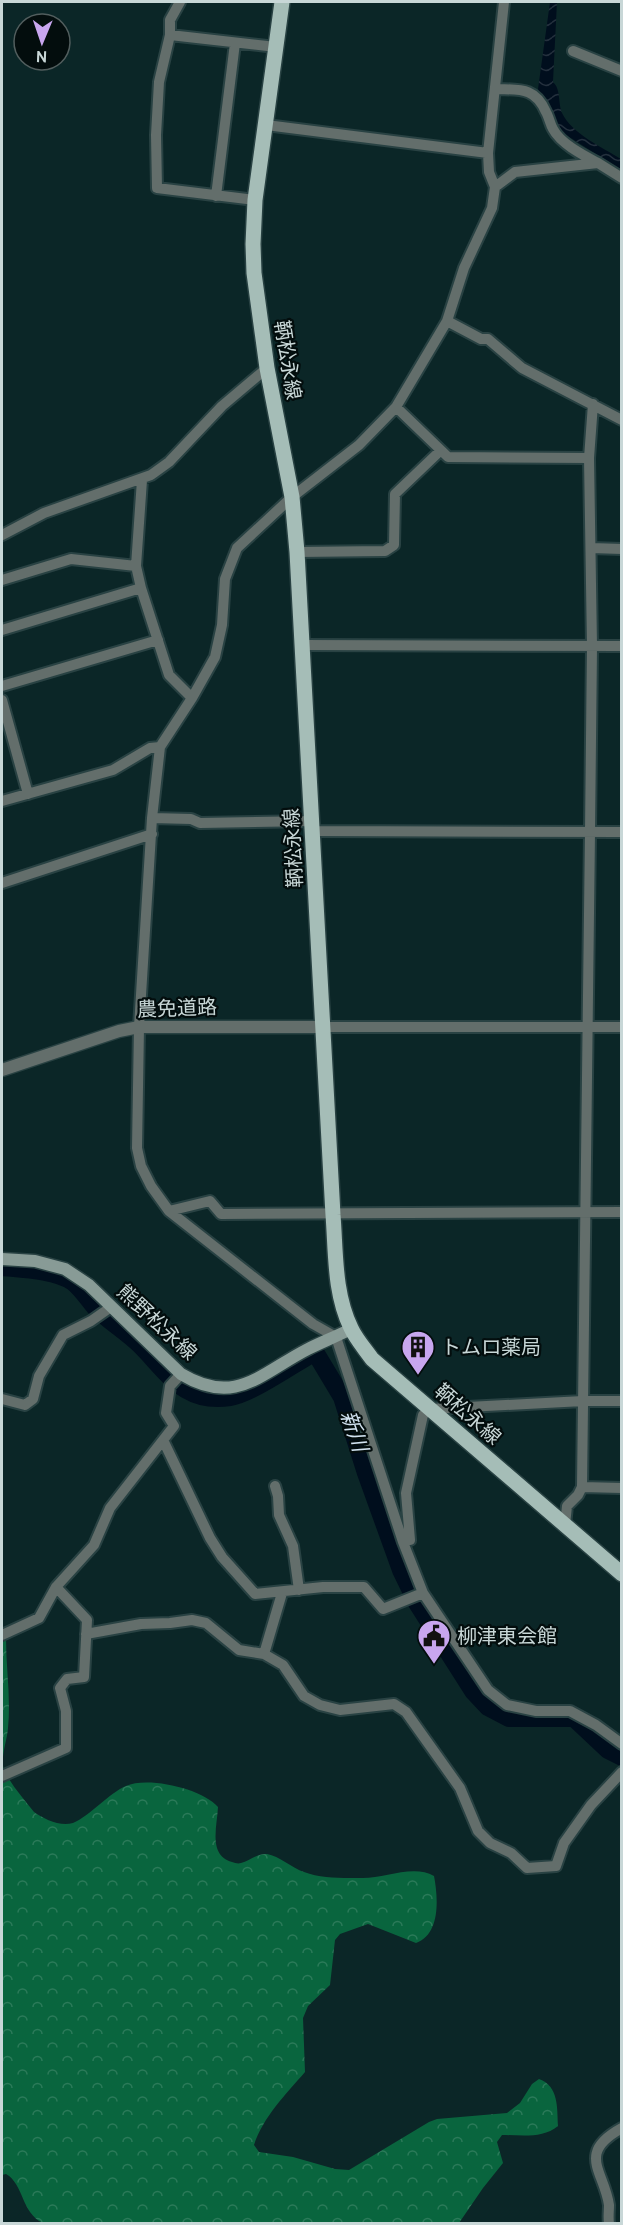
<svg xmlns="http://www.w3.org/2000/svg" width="623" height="2225" font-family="Overpass,'Noto Sans JP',sans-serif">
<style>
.forest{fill:url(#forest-crowns)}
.water{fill:url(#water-waves)}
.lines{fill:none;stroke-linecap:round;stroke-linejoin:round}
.river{stroke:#000e1d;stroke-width:18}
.minor-casing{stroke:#294243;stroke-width:14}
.tertiary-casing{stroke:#294243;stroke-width:15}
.secondary-casing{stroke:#294243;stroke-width:15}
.primary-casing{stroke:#294243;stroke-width:18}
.minor{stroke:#636e6b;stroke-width:10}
.tertiary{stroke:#636e6b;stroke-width:12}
.secondary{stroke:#889b96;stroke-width:12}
.primary{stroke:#a5bdb7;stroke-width:15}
.labels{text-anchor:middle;stroke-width:4.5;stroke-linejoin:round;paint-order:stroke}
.street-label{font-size:20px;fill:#c8d7d7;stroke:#030d0d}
.poi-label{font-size:20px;fill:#c8d7d7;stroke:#030d0d;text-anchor:start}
.water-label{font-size:21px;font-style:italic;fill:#d2e3f1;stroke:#030d0d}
</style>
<defs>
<pattern id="forest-crowns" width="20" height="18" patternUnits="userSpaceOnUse" patternTransform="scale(1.5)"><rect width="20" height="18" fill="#09653e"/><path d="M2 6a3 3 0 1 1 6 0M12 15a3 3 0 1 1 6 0" fill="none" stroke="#2b7a59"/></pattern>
<pattern id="water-waves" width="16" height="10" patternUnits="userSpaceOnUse" patternTransform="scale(1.5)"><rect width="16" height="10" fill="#000e1d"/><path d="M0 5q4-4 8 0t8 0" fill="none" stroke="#24303d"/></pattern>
</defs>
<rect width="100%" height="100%" fill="#0b2627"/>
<path class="forest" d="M 6,1639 C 6,1669 11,1698 8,1728 C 7,1741 0,1758 4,1770 C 11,1785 24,1799 34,1812 C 44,1819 60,1827 73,1823 C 90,1816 109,1793 126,1786 C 148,1776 203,1789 218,1807 C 217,1827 208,1855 232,1862 C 235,1863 238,1864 241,1863 C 250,1861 257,1853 267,1854 C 279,1856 292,1868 304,1872 C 322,1879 343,1878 363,1878 C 385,1878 414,1864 434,1876 C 438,1897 441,1934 416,1943 L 368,1924 L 340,1934 L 335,1940 L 330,1985 L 308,2006 L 303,2018 L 305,2072 C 286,2094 263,2117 254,2145 L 259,2152 L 293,2157 L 335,2169 L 349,2170 L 429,2122 L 437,2119 L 507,2113 L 520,2103 L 532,2084 L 539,2079 C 559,2086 557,2108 558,2126 C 542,2139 521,2135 502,2135 L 497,2142 L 503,2163 L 483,2188 L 459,2223 L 43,2223 C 21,2213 24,2184 6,2174 L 2,2175 L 2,1643 Z"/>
<path class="water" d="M 550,2 L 557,2 L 553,82 C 561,89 558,103 562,113 C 572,134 602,147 621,159 L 621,170 L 563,133 L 538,89 Z"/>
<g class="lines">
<path class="river" d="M 2,1267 C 22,1269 55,1270 73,1282 C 81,1288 88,1299 94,1306 C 108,1321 126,1331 140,1345 C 168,1373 184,1404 230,1397 C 251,1394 295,1363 315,1352 L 342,1397 L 366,1473 L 401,1570 L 417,1603 L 473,1691 L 488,1707 L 509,1718 L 574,1718 L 608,1750 L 622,1757"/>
<g class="minor-casing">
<path id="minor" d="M 180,2 L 170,20 L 170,35 L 159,82 L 156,135 L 157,188 L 255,200
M 504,2 L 488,153 L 489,172 L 495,187 L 492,208 L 464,268 L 447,321 L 396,407 L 359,445 L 292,497 L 237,548 L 225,579 L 222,625 L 215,657 L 192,698 L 160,747 L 152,818 L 139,1027 L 137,1148 L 141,1166 L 151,1186 L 169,1211 L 313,1324 L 336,1337 L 403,1542 L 423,1593 L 488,1690 L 507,1705 L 536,1711 L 570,1711 L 596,1725 L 622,1744
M 170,35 L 276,47
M 573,51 L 622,71
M 495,89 C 518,90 535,86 546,112 C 549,117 550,124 553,129 C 561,144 583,155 598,163
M 266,125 L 488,153
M 495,187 L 515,172 L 598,163 L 622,178
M 216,196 L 235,43
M 447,321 L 481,339 L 488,339 L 522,368 L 622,420
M 396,407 L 448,457 L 589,458
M 142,480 L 136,566 L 141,588 L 169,675 L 192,698
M 2,535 L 44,513 L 151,475 L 169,462 L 222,406 L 267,368
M 591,548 L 622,549
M 297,552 L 385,551 L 394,545 L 395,494 L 440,451
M 2,580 L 71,559 L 136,566
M 2,630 L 141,588
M 303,645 L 622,646
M 2,686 L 158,640
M 2,700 L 28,794
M 2,801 L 113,770 L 150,748 L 160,747
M 152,818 L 191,819 L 200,823 L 313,821
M 313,831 L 622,832
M 2,883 L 152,834
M 323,1027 L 622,1027
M 169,1211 L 210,1201 L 221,1214 L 622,1212
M 2,1399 L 25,1405 L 33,1399 L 39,1376 L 63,1335 L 91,1321 L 111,1307
M 163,1440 L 210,1538 L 222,1557 L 255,1594 L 323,1587 L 364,1587 L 383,1609 L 423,1593
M 275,1486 L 278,1496 L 279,1515 L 293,1546 L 299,1590
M 582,1487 L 622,1488
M 565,1525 L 567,1506 L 578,1495 L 582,1487 L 590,832 L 592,646 L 589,458 L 593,404
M 403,1542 L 410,1540 L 406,1493 L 423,1415 L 430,1409 L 583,1401 L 622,1401
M 86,1634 L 141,1624 L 170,1623 L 192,1620 L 206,1623 L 239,1650 L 264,1654 L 283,1665 L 304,1696 L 320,1705 L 340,1710 L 394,1704 L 406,1712 L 460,1788 L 478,1831 L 490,1843 L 511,1853 L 527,1868 L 556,1866 L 564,1843 L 591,1805 L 622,1772
M 2,1635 L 39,1618 L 56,1587 L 94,1545 L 110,1508 L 174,1426 L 166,1413 L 170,1386 L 181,1374
M 264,1654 L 282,1593
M 2,1776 L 66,1748 L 66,1711 L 60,1688 L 67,1679 L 84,1677 L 87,1620 L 56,1587
M 609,2224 C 608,2217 609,2211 609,2205 C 604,2171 576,2153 622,2128"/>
</g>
<g class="tertiary-casing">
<path id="tertiary" d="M 2,1070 L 119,1031 L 139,1027 L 323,1027"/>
</g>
<g class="secondary-casing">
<path id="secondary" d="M 2,1259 L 35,1261 L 65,1269 L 89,1285 L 181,1374 C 236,1407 261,1373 308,1349 C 322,1342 337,1336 351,1329"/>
</g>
<g class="primary-casing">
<path id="primary" d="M 282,2 L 255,200 L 253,244 L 254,273 L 267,368 L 292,497 L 297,552 L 333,1215 C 336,1253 334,1293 351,1328 C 356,1339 365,1349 372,1359 L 622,1574"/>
</g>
<use href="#minor" class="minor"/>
<use href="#tertiary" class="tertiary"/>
<use href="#secondary" class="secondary"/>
<use href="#primary" class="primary"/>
</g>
<defs>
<g id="building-pin" transform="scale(1.725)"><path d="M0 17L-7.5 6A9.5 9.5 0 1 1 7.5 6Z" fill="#c8a6ef" stroke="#030d0d"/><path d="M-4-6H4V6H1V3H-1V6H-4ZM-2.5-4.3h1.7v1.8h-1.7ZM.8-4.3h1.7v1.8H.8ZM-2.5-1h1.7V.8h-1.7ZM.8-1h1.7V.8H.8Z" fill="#111"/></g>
<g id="civic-pin" transform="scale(1.725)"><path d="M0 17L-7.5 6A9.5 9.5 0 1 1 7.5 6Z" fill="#c8a6ef" stroke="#030d0d"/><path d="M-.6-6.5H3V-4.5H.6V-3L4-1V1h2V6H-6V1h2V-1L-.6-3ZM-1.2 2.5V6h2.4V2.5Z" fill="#111"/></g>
</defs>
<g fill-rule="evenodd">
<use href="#building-pin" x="418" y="1347"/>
<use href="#civic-pin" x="434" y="1636"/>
</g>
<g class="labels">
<g class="street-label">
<text transform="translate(288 360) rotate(81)" y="7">鞆松永線</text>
<text transform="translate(293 848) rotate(-93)" y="7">鞆松永線</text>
<text transform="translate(177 1008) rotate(-2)" y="7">農免道路</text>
<text transform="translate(157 1322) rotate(43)" y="7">熊野松永線</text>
<text transform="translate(468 1414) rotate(41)" y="7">鞆松永線</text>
</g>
<g class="poi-label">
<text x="441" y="1354">トムロ薬局</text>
<text x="457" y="1643">柳津東会館</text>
</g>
<g class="water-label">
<text transform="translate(354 1431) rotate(71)" y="7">新川</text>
</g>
</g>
<rect width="623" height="2225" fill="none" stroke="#c8d7d7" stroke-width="6"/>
<g transform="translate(42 42) rotate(182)"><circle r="28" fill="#030d0d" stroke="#525e5e" stroke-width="1.5"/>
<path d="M0-4.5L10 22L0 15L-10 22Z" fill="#c8a6ef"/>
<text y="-9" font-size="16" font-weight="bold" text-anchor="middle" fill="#c8d7d7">N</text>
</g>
</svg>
